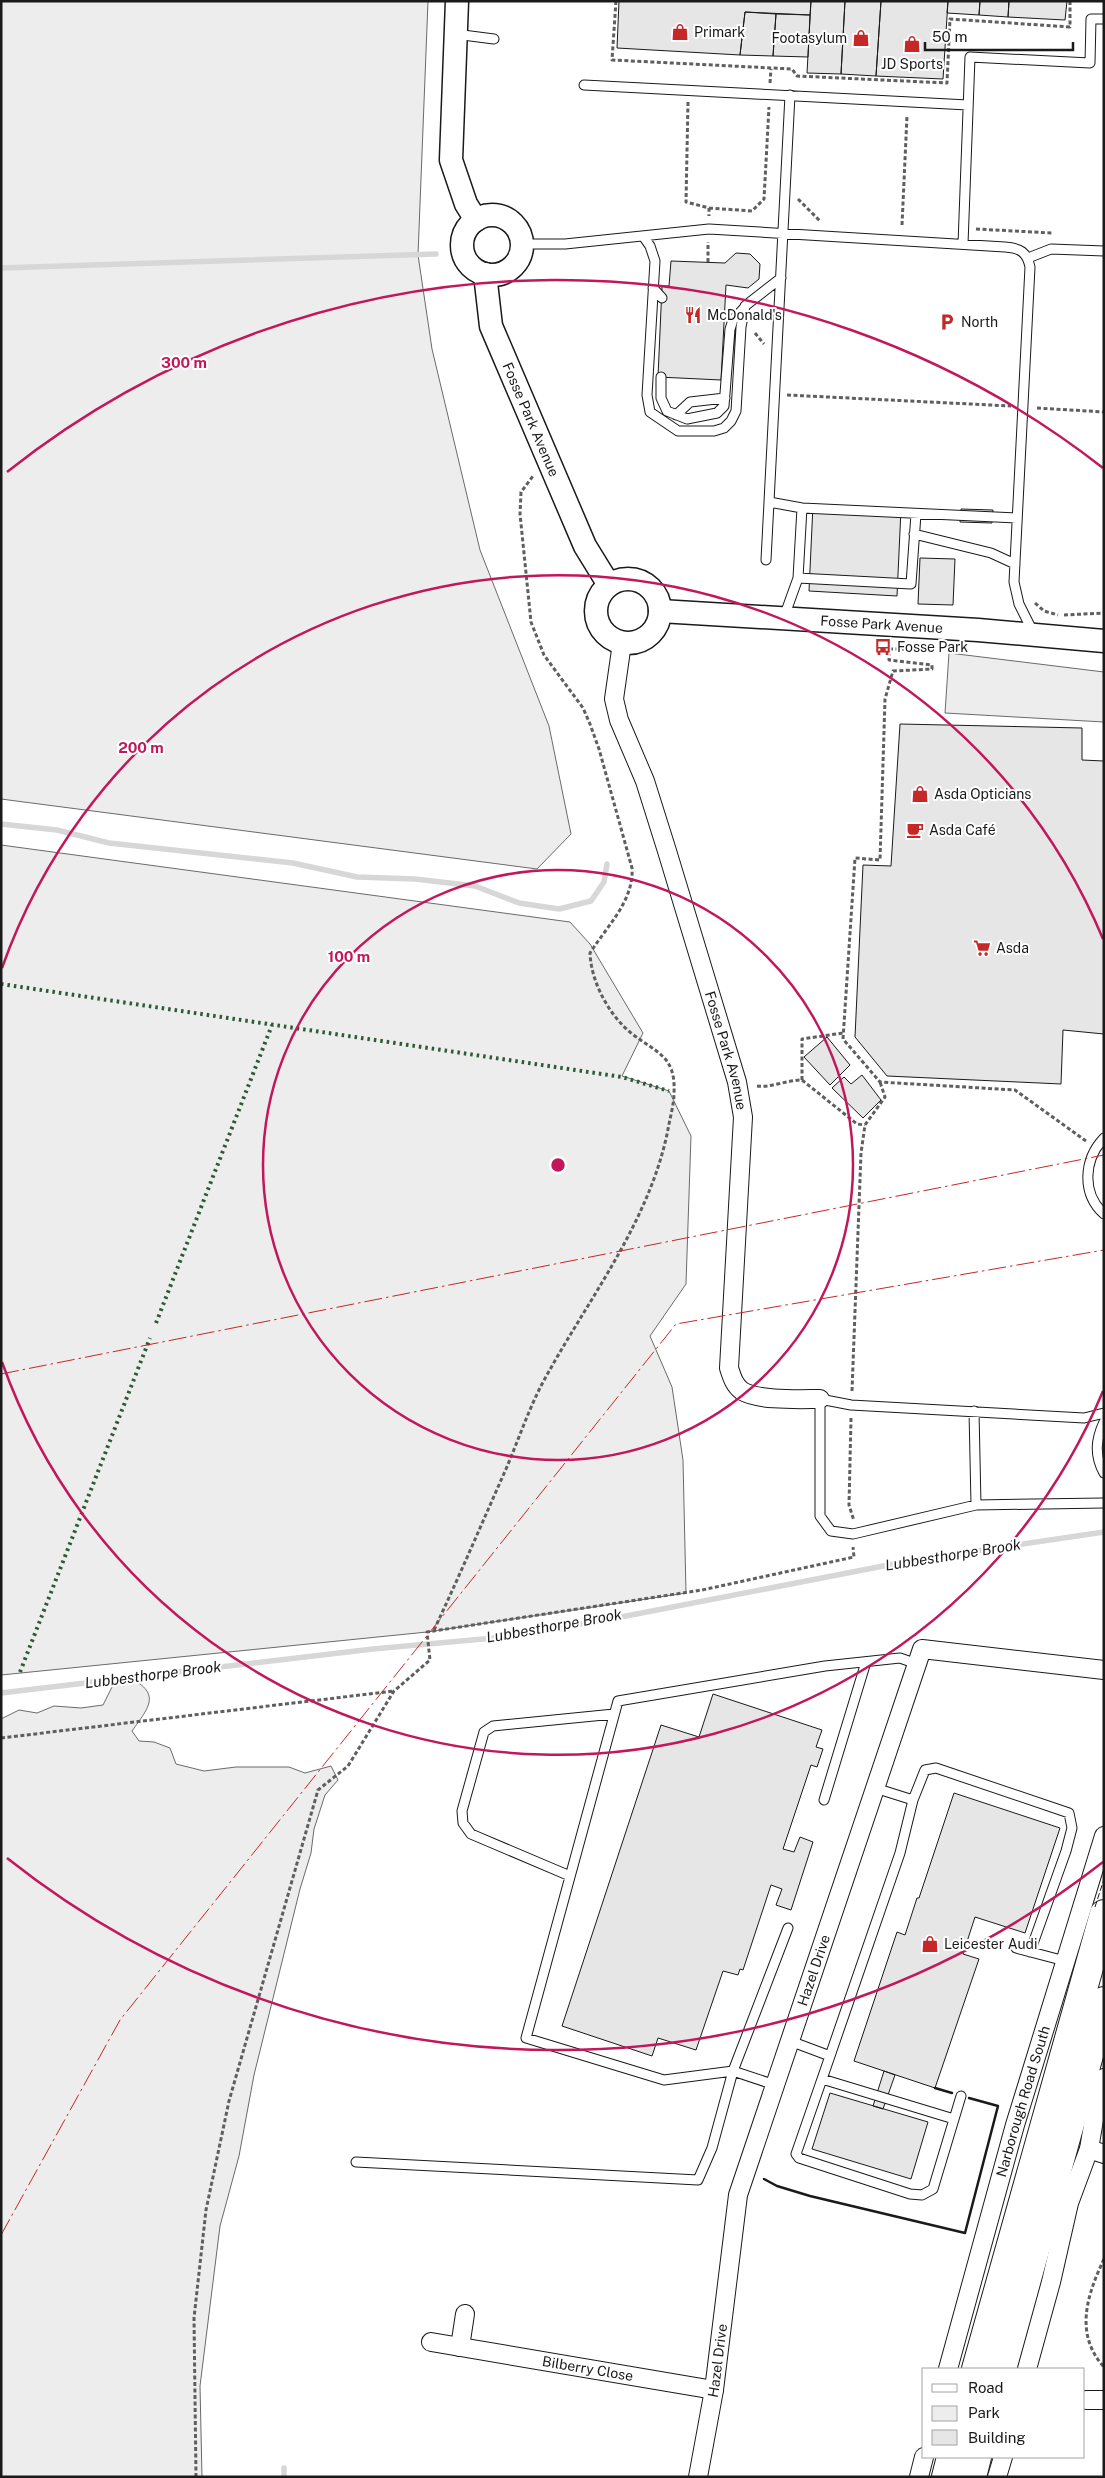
<svg xmlns="http://www.w3.org/2000/svg" width="1105" height="2478" font-family="'Public Sans',sans-serif">
<style>
.green{fill:#ededed;stroke:#6a6a6a}
.lines{fill:none;stroke-linecap:round;stroke-linejoin:round}
.stream{stroke:#d7d7d7;stroke-width:5.5}
.building{fill:#e6e6e6;stroke:#1a1a1a}
.service-casing{stroke:#1a1a1a;stroke-width:11}
.minor-casing{stroke:#1a1a1a;stroke-width:20}
.tertiary-casing{stroke:#1a1a1a;stroke-width:25}
.primary-casing{stroke:#1a1a1a;stroke-width:30}
.path{stroke:#5f5f5f;stroke-width:3;stroke-dasharray:4 2.5;stroke-linecap:butt}
.service{stroke:#fff;stroke-width:9}
.minor{stroke:#fff;stroke-width:18}
.tertiary{stroke:#fff;stroke-width:22}
.primary{stroke:#fff;stroke-width:28}
.hedge{stroke:#2b5a34;stroke-width:4;stroke-dasharray:2.5 4;stroke-linecap:butt}
.fence{stroke:#1a1a1a;stroke-width:1;stroke-dasharray:6 2.5;stroke-linecap:butt}
.wall{stroke:#1a1a1a;stroke-width:2.5}
.power{stroke:#c62828;stroke-width:1;stroke-dasharray:18 4 2.5 4;stroke-linecap:butt}
.ring{fill:none;stroke:#c2185b;stroke-width:2.5}
.labels{text-anchor:middle;stroke-width:4;stroke-linejoin:round;paint-order:stroke}
.poi-label{font-size:14px;fill:#1a1a1a;stroke:#fff;text-anchor:start}
.street-label{font-size:14px;fill:#1a1a1a;stroke:#fff}
.water-label{font-size:15px;font-style:italic;fill:#1a1a1a;stroke:#fff}
.centre{fill:#c2185b;stroke:#fff;stroke-width:2.5}
.ring-label{font-size:15px;text-anchor:middle;font-weight:bold;fill:#c2185b;stroke:#fff;stroke-width:4;stroke-linejoin:round;paint-order:stroke}
</style>
<rect width="100%" height="100%" fill="#fff"/>
<path class="green" d="M 1,1 L 428,1 L 418,255 L 432,349 L 480,550 L 549,726 L 571,834 L 537,869 L 1,799 Z
M 949,653 L 1104,672 L 1104,722 L 945,713 Z
M 1,845 L 570,922 L 590,944 L 643,1033 L 622,1076 L 669,1091 L 691,1136 L 686,1284 L 650,1336 L 672,1387 L 683,1460 L 686,1593 L 427,1632 L 1,1675 Z
M 126,1676 C 163,1693 149,1707 132,1731 L 139,1741 L 154,1742 L 170,1748 L 176,1764 L 204,1771 L 236,1767 L 289,1767 L 305,1773 L 331,1766 L 338,1780 L 325,1795 L 314,1829 L 311,1853 L 300,1889 L 254,2075 L 239,2156 L 220,2226 L 200,2386 L 202,2477 L 1,2477 L 1,1719 L 19,1710 L 37,1713 L 54,1706 L 81,1708 L 103,1705 L 113,1685 Z"/>
<g class="lines">
<path class="stream" d="M 1,268 L 436,254
M 1,824 L 57,830 L 109,843 L 293,863 L 357,877 L 415,879 L 475,886 L 519,903 L 559,909 L 591,901 L 604,882 L 607,864
M 1,1693 L 373,1649 L 505,1637 L 621,1617 L 909,1561 L 1104,1532
M 284,2468 L 284,2477"/>
</g>
<path class="building" d="M 619,1 L 811,1 L 810,15 L 745,12 L 740,55 L 617,48 Z
M 811,1 L 845,1 L 841,74 L 807,73 Z
M 845,1 L 881,1 L 876,76 L 841,74 Z
M 881,1 L 948,1 L 943,79 L 876,76 Z
M 948,1 L 980,1 L 979,15 L 947,13 Z
M 980,1 L 1009,1 L 1008,17 L 979,15 Z
M 1009,1 L 1067,1 L 1065,20 L 1008,17 Z
M 745,12 L 776,14 L 773,56 L 740,55 Z
M 776,14 L 810,15 L 808,57 L 773,56 Z
M 736,253 L 750,254 L 760,264 L 759,279 L 748,288 L 726,285 L 721,380 L 658,377 L 662,286 L 669,286 L 671,261 L 725,263 Z
M 813,505 L 901,509 L 897,596 L 809,591 Z
M 961,509 L 993,510 L 992,523 L 960,522 Z
M 920,558 L 955,559 L 953,605 L 918,604 Z
M 900,724 L 1082,728 L 1082,760 L 1104,761 L 1104,1034 L 1063,1030 L 1061,1084 L 887,1076 L 855,1037 L 863,865 L 891,866 Z
M 827,1037 L 850,1065 L 830,1085 L 804,1057 Z
M 862,1075 L 881,1100 L 863,1118 L 832,1088 L 844,1077 L 851,1084 Z
M 713,1694 L 822,1730 L 816,1747 L 823,1749 L 817,1767 L 811,1765 L 783,1849 L 794,1852 L 800,1837 L 813,1842 L 791,1910 L 776,1905 L 782,1889 L 771,1885 L 743,1970 L 740,1969 L 738,1975 L 723,1971 L 696,2050 L 658,2038 L 652,2056 L 562,2026 L 661,1725 L 699,1737 Z
M 954,1793 L 1060,1828 L 1025,1933 L 975,1917 L 963,1954 L 979,1959 L 935,2088 L 854,2061 L 897,1932 L 905,1935 L 917,1898 L 919,1898 Z
M 884,2071 L 895,2075 L 883,2109 L 873,2106 Z
M 830,2093 L 928,2122 L 911,2179 L 812,2149 Z"/>
<g class="lines">
<g class="service-casing">
<path id="service" d="M 455,34 L 494,39
M 584,85 L 968,105
M 643,236 L 650,246 L 655,261 L 647,395 L 650,412 L 678,431 L 714,431 L 724,428 L 731,421 L 736,411 L 741,327 L 745,306 L 781,278
M 523,244 L 565,244 L 709,229 L 1005,247 C 1020,248 1027,252 1030,267 L 1014,582 L 1019,604 L 1033,632
M 963,244 L 970,57 L 1090,63 L 1091,19 L 1104,19
M 1028,258 L 1051,249 L 1104,251
M 653,288 L 662,298
M 661,377 L 661,398 L 667,411 L 687,419 L 717,413 L 724,406 L 730,329 L 733,320 L 745,307
M 676,415 L 690,402 L 725,398
M 769,502 L 802,508
M 914,534 L 991,553 L 1015,564
M 766,560 L 790,95
M 798,578 L 911,584 L 916,514
M 784,617 L 798,578 L 802,508 L 1017,518
M 1104,1138 C 1084,1159 1081,1193 1104,1214
M 974,1411 L 976,1505
M 1104,1413 L 1084,1418 L 851,1405 L 820,1399 L 820,1516 L 831,1531 L 853,1534 L 976,1505 L 1104,1503
M 1104,1422 C 1096,1439 1094,1455 1104,1473
M 824,1800 L 866,1662
M 913,1800 L 925,1770 L 936,1768 L 1069,1813 L 1072,1828 L 1066,1851 L 1030,1952
M 570,1876 L 471,1834 L 463,1823 L 462,1811 L 484,1732 L 493,1726 L 614,1714
M 788,1928 L 733,2071 L 664,2080 L 526,2038 L 618,1701 L 825,1666 L 900,1658 L 917,1664
M 1016,1948 L 1065,1961
M 790,2041 L 830,2056 L 796,2154 L 799,2158 L 910,2194 L 922,2195 L 933,2189 L 961,2096
M 830,2056 L 900,1853 L 913,1800 L 875,1788
M 822,2079 L 954,2119
M 356,2162 L 698,2180 L 712,2148 L 733,2071 L 775,2085"/>
</g>
<g class="minor-casing">
<g id="minor">
<path id="s1" d="M 622,643 L 614,699 L 619,720 L 645,781 L 667,851 L 737,1082 L 743,1117 L 729,1368 C 732,1377 734,1385 742,1391 C 759,1401 800,1399 820,1399"/>
<path d="M 1089,2149 L 1104,2154"/>
<path id="s2" d="M 431,2342 L 714,2390"/>
<path d="M 460,2347 L 465,2314"/>
<path id="s3" d="M 948,2369 L 1015,2125 L 1104,1836"/>
<path d="M 1027,2369 L 1051,2282 L 1069,2203 L 1089,2149 L 1097,2102 L 1104,2078"/>
<path d="M 1086,2400 L 1104,2400"/>
<path id="s4" d="M 698,2477 L 714,2390 L 738,2195 L 922,1649 L 1104,1670"/>
<path d="M 919,2477 L 924,2457"/>
<path d="M 997,2477 L 1003,2457"/>
</g>
</g>
<g class="tertiary-casing">
<g id="tertiary">
<path d="M 457,1 L 451,160 L 466,204 L 476,220"/>
<circle cx="492" cy="245" r="30"/>
<path id="s5" d="M 485,274 L 491,326 L 585,546 L 609,585"/>
<circle cx="628" cy="611" r="32"/>
<path id="s6" d="M 660,611 L 978,630 L 1104,641"/>
</g>
</g>
<g class="primary-casing">
<path id="primary" d="M 976,2369 L 1104,1914
M 1002,2369 L 1104,2001
M 946,2477 L 951,2457
M 972,2477 L 977,2457"/>
</g>
<path class="path" d="M 616,1 L 612,60 L 792,69 L 797,76 L 947,83 L 950,19 L 1070,27 L 1070,1
M 770,83 L 771,69
M 688,102 L 686,202 L 709,208 L 709,216
M 798,199 L 820,221
M 709,208 L 752,211 L 764,199 L 769,107
M 902,225 L 907,116
M 976,229 L 1052,233
M 708,262 L 708,242
M 755,333 L 764,344
M 787,395 L 1011,406
M 1037,408 L 1104,412
M 1035,603 L 1044,611 L 1058,615
M 1064,615 L 1104,613
M 889,645 L 889,660 L 932,665 L 932,669 L 893,671 L 885,699 L 880,860 L 855,858 L 843,1039 L 880,1082 L 1015,1090 L 1086,1141
M 889,649 L 920,649
M 802,1080 L 857,1124 L 865,1125
M 757,1086 C 770,1088 787,1080 802,1080 L 802,1039 L 843,1033
M 852,1391 L 861,1153 L 865,1125 L 885,1097 L 880,1082
M 851,1418 L 849,1505 L 854,1521
M 434,1630 C 459,1577 482,1523 506,1469 C 518,1441 528,1411 542,1384 C 587,1300 652,1220 669,1124 C 671,1114 674,1103 674,1093 C 676,1055 656,1053 631,1033 C 609,1015 591,982 590,953 C 607,926 634,901 632,868 L 599,749 L 590,724 L 583,708 L 544,655 L 531,622 L 520,514 L 521,492 L 533,476
M 1,1738 L 394,1691
M 1104,2259 C 1087,2295 1074,2334 1104,2367
M 196,2477 L 194,2318 L 206,2210 L 229,2101 L 318,1790 L 348,1766 L 394,1691 L 430,1660 L 427,1632 L 702,1590 L 854,1557 L 853,1547"/>
<use href="#service" class="service"/>
<use href="#minor" class="minor"/>
<use href="#tertiary" class="tertiary"/>
<use href="#primary" class="primary"/>
<path class="hedge" d="M 1,984 L 622,1077 L 669,1091
M 156,1323 L 272,1025
M 20,1672 L 150,1338"/>
<path class="fence" d="M 1095,1907 L 1104,1879"/>
<path class="wall" d="M 935,2088 L 952,2093
M 764,2179 L 777,2186 L 810,2196 L 965,2233 L 998,2106 L 969,2098"/>
<path class="power" d="M 1,1374 L 1104,1155
M 1,2235 L 120,2020 L 676,1324 L 1104,1250"/>
</g>
<g class="ring">
<circle cx="558" cy="1165" r="295"/>
<path d="M1103 1391A590 590 0 0 1 2 1362M2 968A590 590 0 0 1 1103 939"/>
<path d="M1103 1862A885 885 0 0 1 7 1858M7 472A885 885 0 0 1 1103 468"/>
</g>
<defs>
<g id="shop-bare" transform="scale(1.35)"><path d="M-5-2.5h2.3a2.7 3.5 0 0 1 5.4 0H5L5.5 6h-11ZM-1.5-2.5h3a1.5 2.3 0 0 0-3 0Z" fill="#c62828" stroke="#fff" stroke-width="2.5" paint-order="stroke"/></g>
<g id="restaurant-bare" transform="scale(1.35)"><path d="M-5-6h1v4h1v-4h1v4h1v-4h1v5L-1.5 .5V6h-2V.5L-5-1ZM5-6V6H3V1.5H1.5Q1.5-4 5-6Z" fill="#c62828" stroke="#fff" stroke-width="2.5" paint-order="stroke"/></g>
<g id="parking-bare" transform="scale(1.35)"><path d="M-3.5-5.5H1a3.5 3.5 0 0 1 0 7H-1V5.5H-3.5ZM-1-3.4V-.6H.8a1.4 1.4 0 0 0 0-2.8Z" fill="#c62828" stroke="#fff" stroke-width="2.5" paint-order="stroke"/></g>
<g id="bus-bare" transform="scale(1.35)"><path d="M-5-6H5V4H4V6H2V4H-2V6H-4V4H-5ZM-3.5-4V0h7V-4ZM-3.5 1.2v1.5H-2V1.2ZM2 1.2v1.5H3.5V1.2Z" fill="#c62828" stroke="#fff" stroke-width="2.5" paint-order="stroke"/></g>
<g id="cafe-bare" transform="scale(1.35)"><path d="M-5.5-4.5H6V0H3Q3 3.5 0 3.5H-2.5Q-5.5 3.5-5.5 0ZM3-3.2v2h1.7v-2ZM-6 4.5H4V6H-6Z" fill="#c62828" stroke="#fff" stroke-width="2.5" paint-order="stroke"/></g>
<g id="supermarket-bare" transform="scale(1.35)"><path d="M-6-5.5h2.5l.6 2H6L4.5 2H-2.5L-4.4-4H-6ZM-1.5 3.2a1.3 1.3 0 1 0 .1 0ZM3 3.2a1.3 1.3 0 1 0 .1 0Z" fill="#c62828" stroke="#fff" stroke-width="2.5" paint-order="stroke"/></g>
</defs>
<g fill-rule="evenodd">
<use href="#shop-bare" x="680" y="32"/>
<use href="#shop-bare" x="861" y="38"/>
<use href="#shop-bare" x="912" y="44"/>
<use href="#restaurant-bare" x="693" y="315"/>
<use href="#parking-bare" x="947" y="322"/>
<use href="#bus-bare" x="883" y="647"/>
<use href="#shop-bare" x="920" y="794"/>
<use href="#cafe-bare" x="915" y="830"/>
<use href="#supermarket-bare" x="982" y="948"/>
<use href="#shop-bare" x="930" y="1944"/>
</g>
<g class="labels">
<g class="poi-label">
<text x="694" y="37">Primark</text>
<text x="847" y="43" text-anchor="end">Footasylum</text>
<text x="912" y="69" text-anchor="middle">JD Sports</text>
<text x="707" y="320">McDonald's</text>
<text x="961" y="327">North</text>
<text x="897" y="652">Fosse Park</text>
<text x="934" y="799">Asda Opticians</text>
<text x="929" y="835">Asda Café</text>
<text x="996" y="953">Asda</text>
<text x="944" y="1949">Leicester Audi</text>
</g>
<g class="street-label">
<text dy="5" stroke="none"><textPath href="#s5" startOffset="154">Fosse Park Avenue</textPath></text>
<text dy="5" stroke="none"><textPath href="#s6" startOffset="222">Fosse Park Avenue</textPath></text>
<text dy="5" stroke="none"><textPath href="#s1" startOffset="426">Fosse Park Avenue</textPath></text>
<text dy="5" stroke="none"><textPath href="#s4" startOffset="522">Hazel Drive</textPath></text>
<text dy="5" stroke="none"><textPath href="#s3" startOffset="278">Narborough Road South</textPath></text>
<text dy="5" stroke="none"><textPath href="#s4" startOffset="118">Hazel Drive</textPath></text>
<text dy="5" stroke="none"><textPath href="#s2" startOffset="159">Bilberry Close</textPath></text>
</g>
<g class="water-label">
<text transform="translate(953 1555) rotate(-9)" y="5">Lubbesthorpe Brook</text>
<text transform="translate(554 1626) rotate(-10)" y="5">Lubbesthorpe Brook</text>
<text transform="translate(153 1675) rotate(-7)" y="5">Lubbesthorpe Brook</text>
</g>
</g>
<circle cx="558" cy="1165" r="8" class="centre"/>
<g class="ring-label">
<text x="184" y="368">300 m</text>
<text x="141" y="753">200 m</text>
<text x="349" y="962">100 m</text>
</g>
<rect width="1105" height="2478" fill="none" stroke="#1a1a1a" stroke-width="5"/>
<rect x="922" y="2368" width="162" height="90" fill="#ffffff" stroke="#a3a3a3"/>
<rect x="932" y="2384" width="25" height="8" fill="#ffffff" stroke="#a3a3a3"/>
<text x="968" y="2393" font-size="15" fill="#1a1a1a">Road</text>
<rect x="932" y="2406" width="25" height="15" fill="#ededed" stroke="#a3a3a3"/>
<text x="968" y="2418" font-size="15" fill="#1a1a1a">Park</text>
<rect x="932" y="2430" width="25" height="15" fill="#e6e6e6" stroke="#a3a3a3"/>
<text x="968" y="2443" font-size="15" fill="#1a1a1a">Building</text>
<path d="M925 42v8h148v-8" fill="none" stroke="#1a1a1a" stroke-width="2.5"/>
<text x="932" y="42" font-size="15" fill="#1a1a1a" stroke="#ffffff" stroke-width="4" paint-order="stroke">50 m</text>
</svg>
